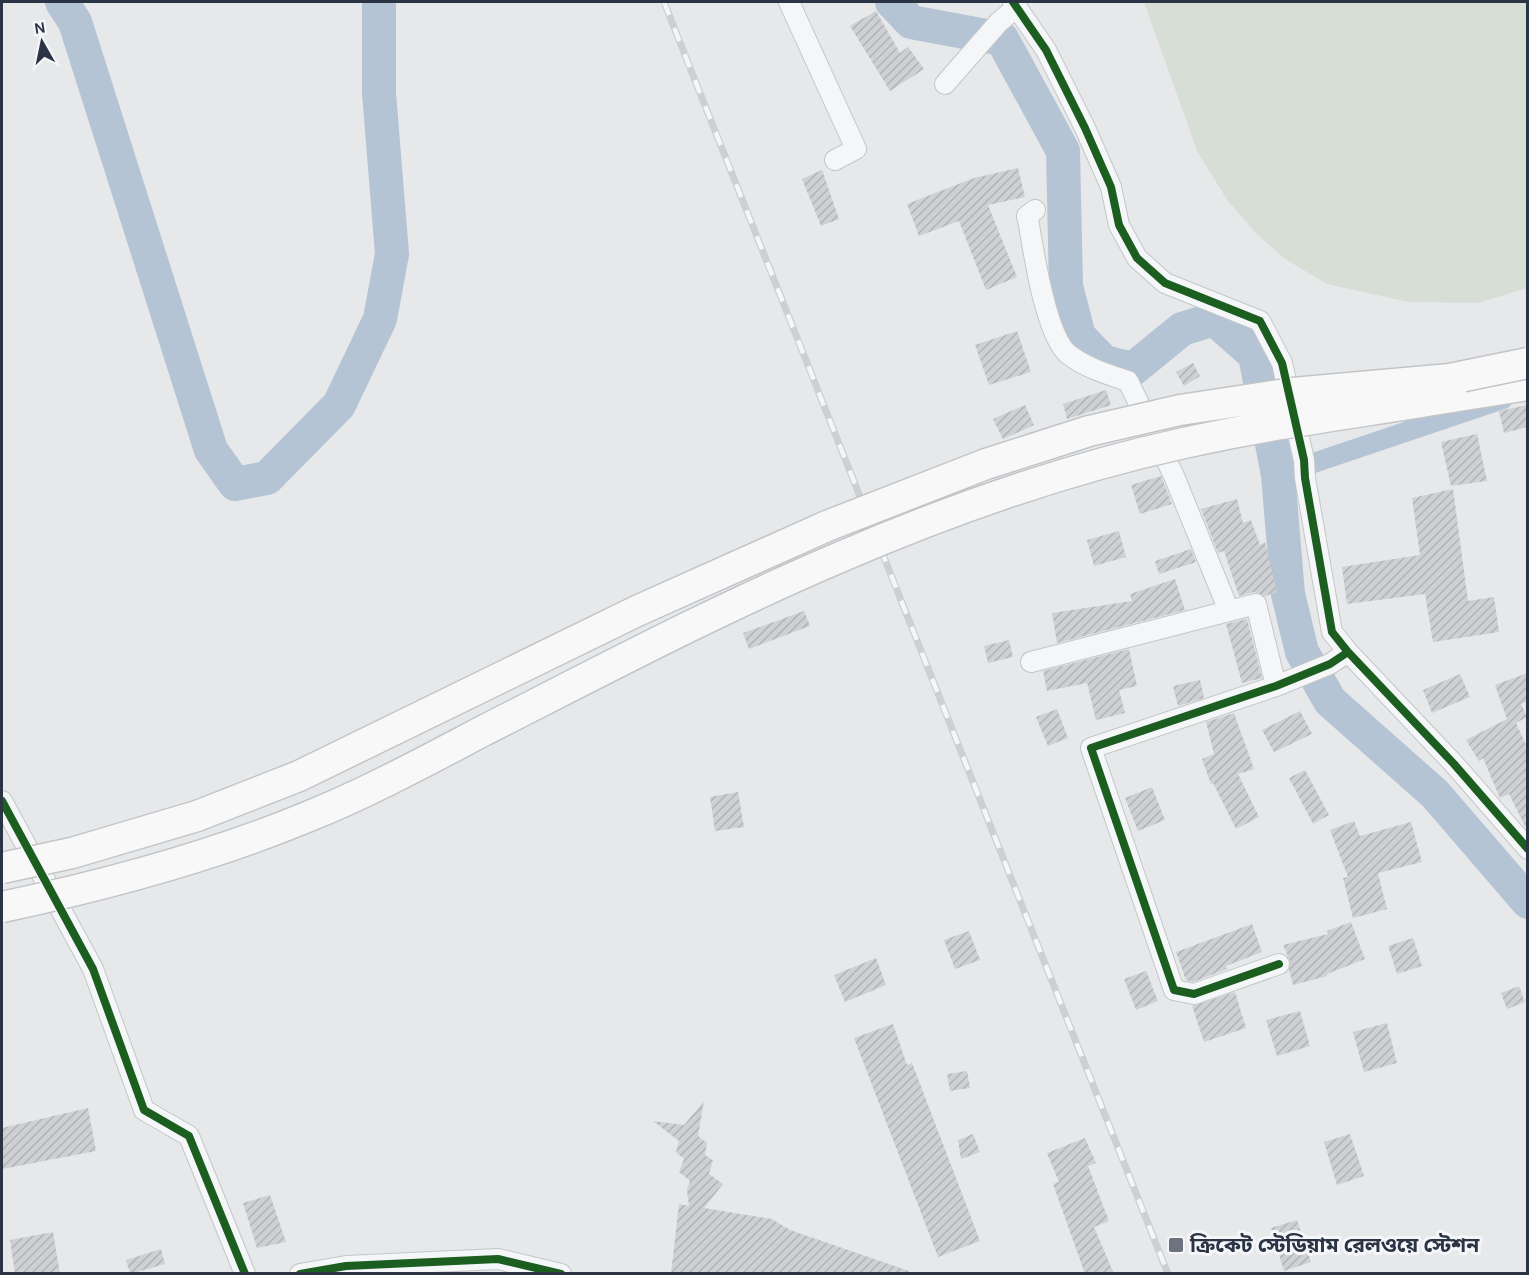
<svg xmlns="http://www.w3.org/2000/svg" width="1529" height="1275" font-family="Karla,'Noto Sans Bengali',sans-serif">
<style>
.green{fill:#d6ded6}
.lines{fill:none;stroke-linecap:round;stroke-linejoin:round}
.canal{stroke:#b4c4d5;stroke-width:20}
.river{stroke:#b4c4d5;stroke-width:34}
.building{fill:url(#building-hatch)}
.minor-casing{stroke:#c4c6c8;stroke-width:22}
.primary-casing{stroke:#c2c5c8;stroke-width:33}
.minor{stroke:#f5f6f7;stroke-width:20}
.primary{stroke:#f8f8f8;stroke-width:30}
.rail-casing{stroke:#cecfd2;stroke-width:7}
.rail{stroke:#f4f6f9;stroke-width:4.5;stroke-dasharray:14;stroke-linecap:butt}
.primary-bridge-casing{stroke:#c2c5c8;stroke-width:33;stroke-linecap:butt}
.primary-bridge{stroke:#f8f8f8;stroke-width:30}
.cycleway-casing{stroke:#f4f6f9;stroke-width:11}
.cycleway{stroke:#1b5e20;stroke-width:8}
.poi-dot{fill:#6c737f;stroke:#f4f6f9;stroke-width:2}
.labels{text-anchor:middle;stroke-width:6;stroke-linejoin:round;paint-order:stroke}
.poi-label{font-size:21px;font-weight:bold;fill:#2b3445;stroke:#f4f6f9;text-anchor:start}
</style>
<defs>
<pattern id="building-hatch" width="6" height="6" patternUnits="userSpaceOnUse" patternTransform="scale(1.5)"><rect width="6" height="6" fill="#ced0d3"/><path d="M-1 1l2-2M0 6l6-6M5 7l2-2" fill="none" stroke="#b1b3b6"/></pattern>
</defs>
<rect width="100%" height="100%" fill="#e6e8ea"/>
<path class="green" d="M 1144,2 L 1527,2 L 1527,288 L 1478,303 L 1409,302 L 1327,284 L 1285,259 L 1255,232 L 1228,201 L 1198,153 Z"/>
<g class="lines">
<path class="canal" d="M 1278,475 L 1503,399"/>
<path class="river" d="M 62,2 L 75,22 L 211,450 L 235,484 L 267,478 L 339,405 L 380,319 L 392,254 L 379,93 L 379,2
M 892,2 L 911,22 L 1002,39 L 1063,151 L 1066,286 L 1079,336 L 1104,362 L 1133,369 L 1182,329 L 1214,319 L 1255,355 L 1278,475 L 1288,594 L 1302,652 L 1330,701 L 1435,794 L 1528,902"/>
</g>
<path class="building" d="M 876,11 L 900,53 L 908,47 L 924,69 L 890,91 L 850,26 Z
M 1018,168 L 1025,197 L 988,205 L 1017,277 L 986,290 L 959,221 L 919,236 L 907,204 L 974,178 Z
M 822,170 L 839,219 L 821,226 L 802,179 Z
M 1017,331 L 1031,372 L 989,385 L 975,345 Z
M 1193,363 L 1200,376 L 1184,386 L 1176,372 Z
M 1106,390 L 1111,405 L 1067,419 L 1063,404 Z
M 1025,405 L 1034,425 L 1003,439 L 993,419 Z
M 1527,405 L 1527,427 L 1504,433 L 1499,411 Z
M 1477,434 L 1487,481 L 1451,486 L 1441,442 Z
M 1161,476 L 1172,504 L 1140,514 L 1131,485 Z
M 1453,489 L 1468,601 L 1494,597 L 1499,632 L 1433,642 L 1425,594 L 1347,604 L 1342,567 L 1420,555 L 1412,498 Z
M 1237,499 L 1243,523 L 1251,520 L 1260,545 L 1265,542 L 1277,592 L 1265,596 L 1254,592 L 1239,596 L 1224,551 L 1218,553 L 1201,509 Z
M 1119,531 L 1126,557 L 1094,566 L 1087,540 Z
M 1191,549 L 1196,562 L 1159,574 L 1155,561 Z
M 1175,579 L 1185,610 L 1057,643 L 1052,613 L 1132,601 L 1130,594 Z
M 804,611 L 810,626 L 749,649 L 743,633 Z
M 1247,619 L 1262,678 L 1242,683 L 1226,624 Z
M 1009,640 L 1013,657 L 988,663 L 984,646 Z
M 1129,649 L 1137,686 L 1119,690 L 1125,713 L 1096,720 L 1087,683 L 1047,691 L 1043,671 Z
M 1527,673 L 1527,702 L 1521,704 L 1527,717 L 1516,723 L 1527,747 L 1527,830 L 1509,794 L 1500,798 L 1483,758 L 1479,761 L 1466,740 L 1507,719 L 1495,685 Z
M 1460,674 L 1470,697 L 1432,713 L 1423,690 Z
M 1200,680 L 1204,698 L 1178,706 L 1173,686 Z
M 1057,709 L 1068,738 L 1048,746 L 1036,717 Z
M 1300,711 L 1312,734 L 1274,752 L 1262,730 Z
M 1234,713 L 1254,769 L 1238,774 L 1259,817 L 1236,829 L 1213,783 L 1211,784 L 1202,759 L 1214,754 L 1206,722 Z
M 1305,770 L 1329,815 L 1313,824 L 1289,778 Z
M 1152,787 L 1165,820 L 1138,831 L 1125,798 Z
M 738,792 L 744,827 L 715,831 L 710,797 Z
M 1354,821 L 1360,836 L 1411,822 L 1422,862 L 1378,873 L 1387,909 L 1353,918 L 1343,878 L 1348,877 L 1330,830 Z
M 1351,922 L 1365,959 L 1327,974 L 1327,976 L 1293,985 L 1289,970 L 1290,961 L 1283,945 L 1328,934 L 1327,931 Z
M 1252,924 L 1262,952 L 1226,966 L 1227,969 L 1193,982 L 1186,980 L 1176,952 Z
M 969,931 L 980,960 L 955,969 L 944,940 Z
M 1413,938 L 1422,966 L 1397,974 L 1388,946 Z
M 876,958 L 886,985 L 845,1002 L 834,975 Z
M 1146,971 L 1158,1001 L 1136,1010 L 1124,979 Z
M 1519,986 L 1525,1002 L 1507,1009 L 1501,993 Z
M 1235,992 L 1246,1028 L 1204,1042 L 1192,1006 Z
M 1300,1011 L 1310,1046 L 1277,1056 L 1266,1020 Z
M 1387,1023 L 1397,1063 L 1364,1072 L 1353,1032 Z
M 893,1024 L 907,1065 L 912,1063 L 980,1241 L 938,1257 L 854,1038 Z
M 967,1071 L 970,1088 L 950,1091 L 947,1074 Z
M 704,1101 L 698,1136 L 707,1143 L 705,1155 L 713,1160 L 709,1174 L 723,1184 L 704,1208 L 772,1219 L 790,1230 L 909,1271 L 909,1274 L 671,1274 L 679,1204 L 689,1206 L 687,1190 L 690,1181 L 679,1172 L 684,1159 L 676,1152 L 679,1141 L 653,1121 L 684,1125 Z
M 88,1108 L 96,1151 L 2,1169 L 2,1128 Z
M 973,1134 L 980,1152 L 961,1159 L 958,1140 Z
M 1350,1134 L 1364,1176 L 1337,1185 L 1324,1142 Z
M 1085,1138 L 1096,1163 L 1088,1166 L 1109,1221 L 1094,1227 L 1114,1274 L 1085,1274 L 1053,1184 L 1059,1182 L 1047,1153 Z
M 270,1195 L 286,1242 L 257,1248 L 243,1203 Z
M 1297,1220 L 1311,1262 L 1284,1271 L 1271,1228 Z
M 53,1232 L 60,1274 L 15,1274 L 10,1240 Z
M 161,1249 L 165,1264 L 130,1274 L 126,1260 Z"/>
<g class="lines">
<g class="minor-casing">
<path id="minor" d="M 789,2 L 856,149 L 835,160
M 1013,2 L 1046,50 L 1085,128 L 1111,187 L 1119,225 L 1137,258 L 1165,283 L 1260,321 L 1282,363 L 1304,460 L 1305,478 L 1332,632 L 1348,652
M 945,84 L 999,22 L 1017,7
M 1035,210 L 1027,216 L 1029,225 C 1034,255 1046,335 1068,354 C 1086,368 1107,374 1128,381 L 1174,476 L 1229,611
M 1031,662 L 1256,604 L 1276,686
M 2,801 L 93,969 L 144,1110 L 189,1136 L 245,1274
M 1279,964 L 1194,994 L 1174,990 L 1091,748 L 1276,686 L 1330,664 L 1348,652 L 1454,764 L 1528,849
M 300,1274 L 346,1266 L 498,1259 L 561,1274"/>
</g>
<g class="primary-casing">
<path id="primary" d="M 1452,397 L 1528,385"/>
</g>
<use href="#minor" class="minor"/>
<use href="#primary" class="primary"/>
<g class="rail-casing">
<path id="rail" d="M 664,2 L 1168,1274"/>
</g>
<use href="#rail" class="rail"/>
<g class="primary-bridge-casing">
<path id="primary-bridge" d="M 2,868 L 72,853 L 197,816 L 299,776 L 637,611 L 827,526 L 986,464 L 1089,431 L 1180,410 L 1293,393 L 1450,379 L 1528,363
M 2,907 C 106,885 208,858 307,817 C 367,793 424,762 481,732 C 599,672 716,610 838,558 C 949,510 1065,469 1184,443 C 1272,423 1363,412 1452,397"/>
</g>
<use href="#primary-bridge" class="primary-bridge"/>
<g class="cycleway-casing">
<path id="cycleway" d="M 1013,2 L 1046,50 L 1085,128 L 1111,187 L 1119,225 L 1137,258 L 1165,283 L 1260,321 L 1282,363 L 1304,460 L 1305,478 L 1332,632 L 1348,652
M 2,801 L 93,969 L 144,1110 L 189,1136 L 245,1274
M 1279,964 L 1194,994 L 1174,990 L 1091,748 L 1276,686 L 1330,664 L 1348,652 L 1454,764 L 1528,849
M 300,1274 L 346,1266 L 498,1259 L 561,1274"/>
</g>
<use href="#cycleway" class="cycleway"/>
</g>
<rect class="poi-dot" x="1168" y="1237" width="16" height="16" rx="3"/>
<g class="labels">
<g class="poi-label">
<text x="1190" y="1252">ক্রিকেট স্টেডিয়াম রেলওয়ে স্টেশন</text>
</g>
</g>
<rect width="1529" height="1275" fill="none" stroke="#2b3445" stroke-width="6"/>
<g transform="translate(42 42) rotate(351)" stroke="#f4f6f9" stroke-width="4.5" paint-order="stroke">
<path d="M0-4.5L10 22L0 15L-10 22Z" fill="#2b3445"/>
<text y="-9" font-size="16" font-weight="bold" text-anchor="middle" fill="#2b3445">N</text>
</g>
</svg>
